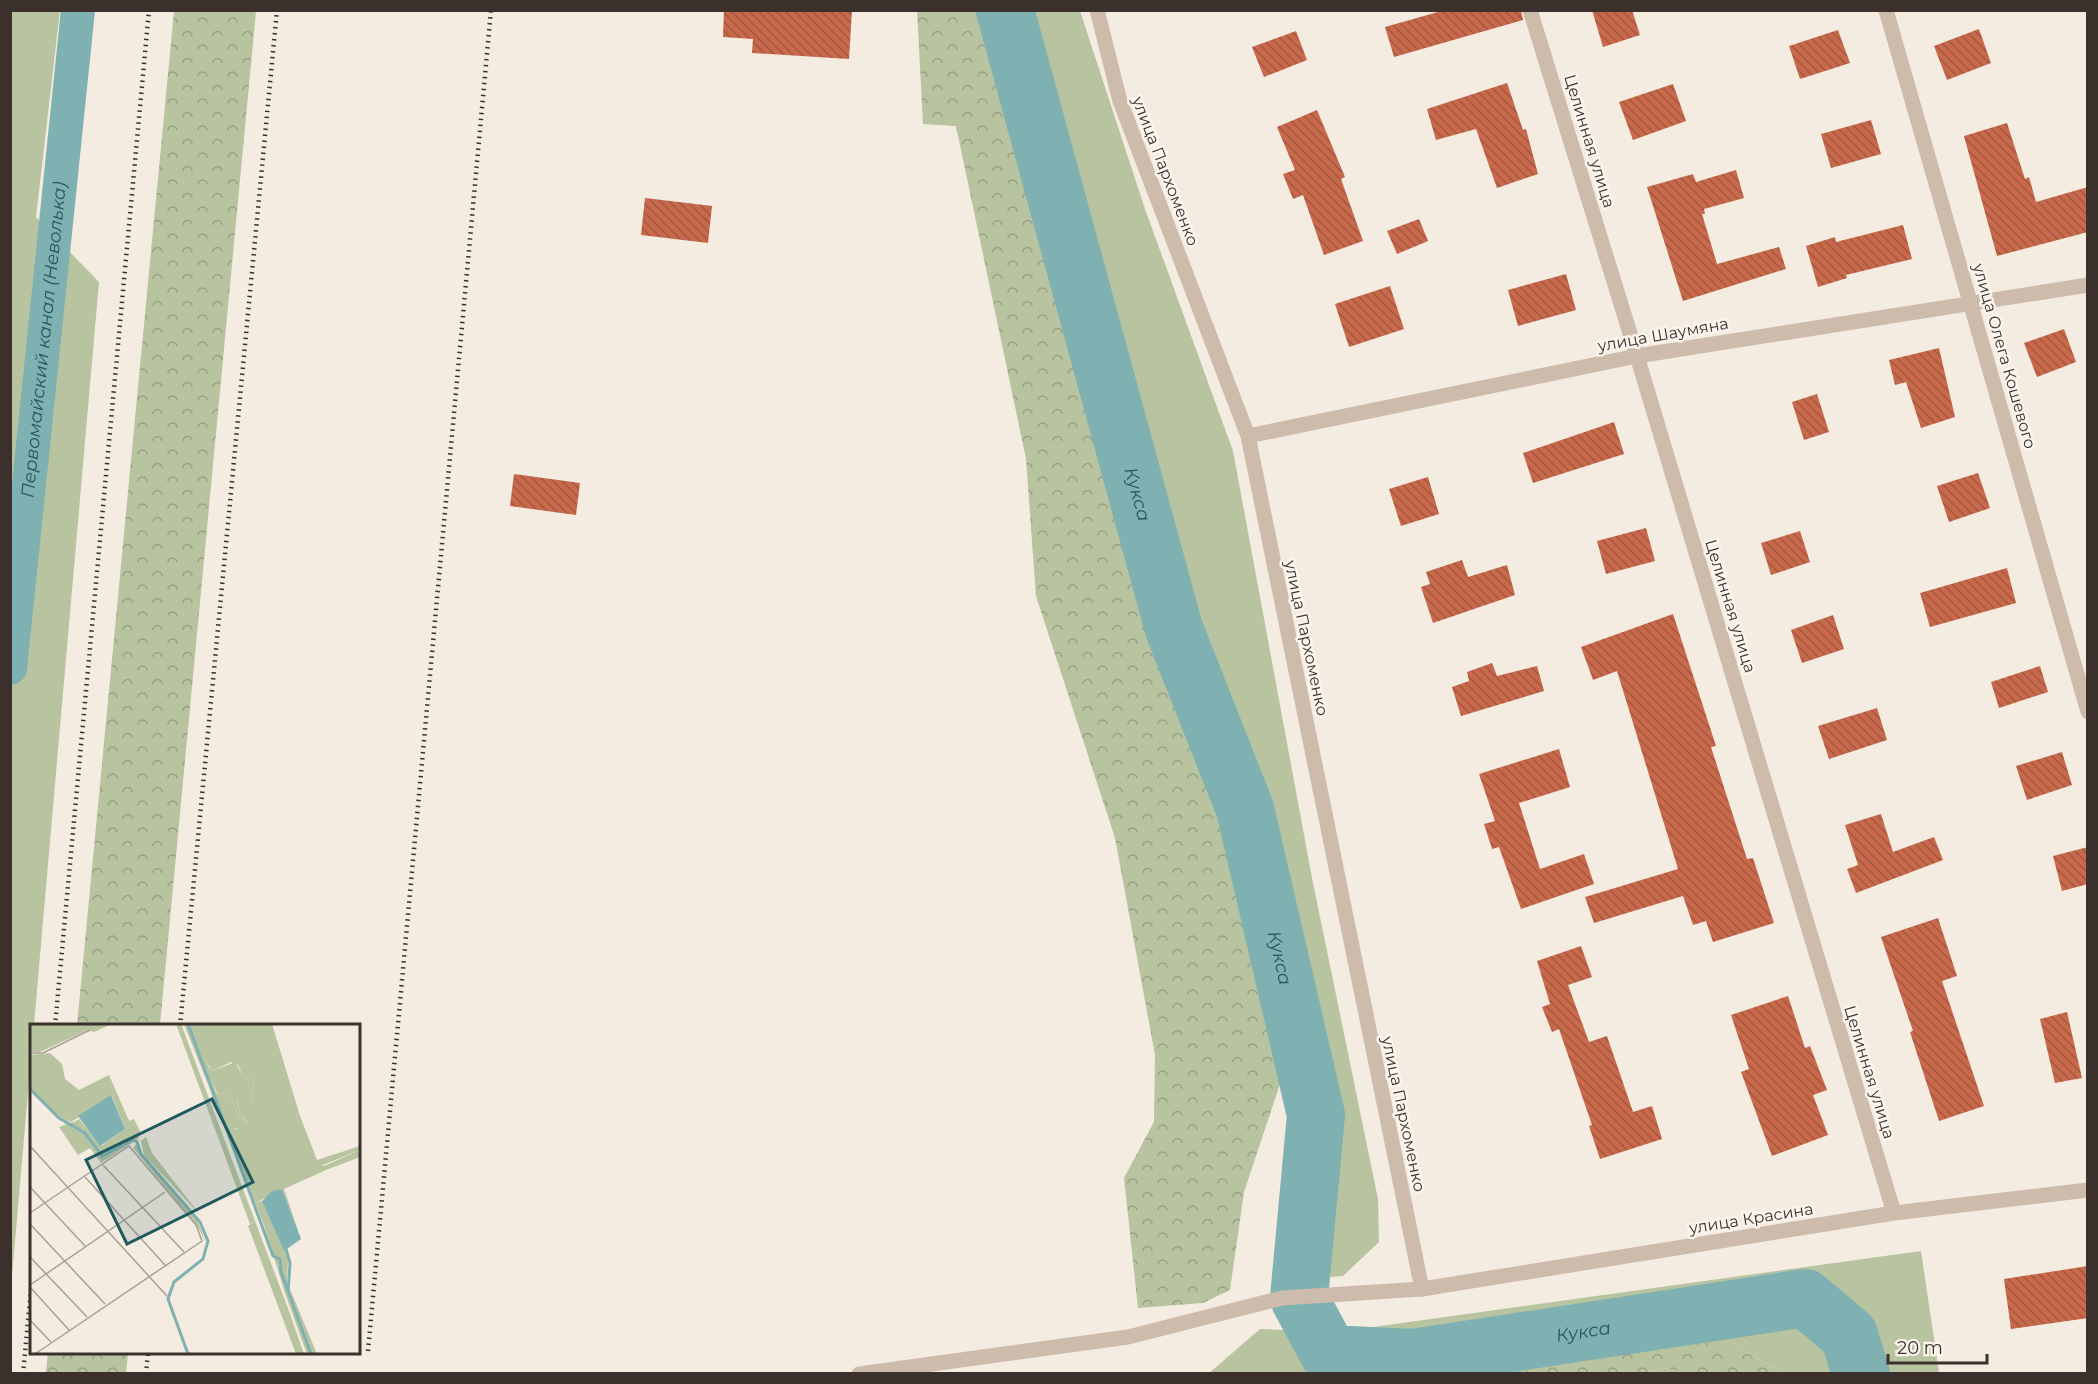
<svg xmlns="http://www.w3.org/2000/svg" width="2098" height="1384" font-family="Montserrat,sans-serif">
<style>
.grass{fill:#b8c4a0}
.forest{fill:url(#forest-crowns)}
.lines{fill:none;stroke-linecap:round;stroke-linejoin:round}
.canal{stroke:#7fb0b2;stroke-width:34}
.river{stroke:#7fb0b2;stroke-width:58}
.building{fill:url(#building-back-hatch)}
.lane{stroke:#cdbbac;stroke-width:15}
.street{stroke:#cdbbac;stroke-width:15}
.rail{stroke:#3b302b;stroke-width:4.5;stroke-dasharray:1.5 4.5;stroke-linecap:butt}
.labels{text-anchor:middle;stroke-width:5;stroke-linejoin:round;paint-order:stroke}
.street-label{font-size:16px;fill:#3b302b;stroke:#fbf5ee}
.water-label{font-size:18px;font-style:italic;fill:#1f5a5e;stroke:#fbf5ee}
.inset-river{fill:none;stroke:#7fb0b2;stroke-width:3}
.inset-road{fill:none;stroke:#aaa098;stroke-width:1.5}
.view{fill:#1f5a5e;fill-opacity:0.15;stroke:#1f5a5e;stroke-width:3}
.inset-edge{fill:none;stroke:#3b302b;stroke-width:3}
</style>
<defs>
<pattern id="forest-crowns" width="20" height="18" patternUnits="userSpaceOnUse" patternTransform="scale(1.5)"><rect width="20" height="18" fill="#b8c4a0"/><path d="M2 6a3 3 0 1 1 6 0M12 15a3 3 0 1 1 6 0" fill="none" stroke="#97a083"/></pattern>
<pattern id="building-back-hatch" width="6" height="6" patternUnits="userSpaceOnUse" patternTransform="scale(1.5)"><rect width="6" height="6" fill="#c8694b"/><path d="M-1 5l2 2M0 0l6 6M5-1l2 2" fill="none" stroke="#a4573f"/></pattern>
</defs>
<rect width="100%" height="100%" fill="#f4ebe1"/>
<path class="grass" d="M 60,10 L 36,217 L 99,282 L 11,1287 L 10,11 Z
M 1022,11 L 1080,11 L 1145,209 L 1233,451 L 1312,878 L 1378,1199 L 1379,1242 L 1343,1276 L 1317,1278 L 1326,1103 L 1248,776 L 1180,603 Z
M 1921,1251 L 1939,1373 L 1784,1373 L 1736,1347 L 1465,1373 L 1208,1374 L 1260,1329 L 1337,1332 Z
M 1668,1368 L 1686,1373 L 1637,1374 Z"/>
<path class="forest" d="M 174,11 L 256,11 L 160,1025 L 77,1025 Z
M 917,11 L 992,11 L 1100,449 L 1156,620 L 1230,813 L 1283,1075 L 1244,1192 L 1230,1290 L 1203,1303 L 1138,1308 L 1124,1178 L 1154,1122 L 1155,1055 L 1115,838 L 1036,596 L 1026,459 L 956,126 L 923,124 Z
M 1675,1338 L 1736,1347 L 1784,1373 L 1686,1374 L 1668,1368 L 1637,1374 L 1465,1373 Z
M 48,1352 L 128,1353 L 126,1373 L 46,1373 Z"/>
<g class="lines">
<path class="canal" id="s1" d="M 10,668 L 78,10"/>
<path class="river" id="s2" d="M 1005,10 L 1174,629 L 1245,809 L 1316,1115 L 1299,1298 L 1329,1354 L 1413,1358 L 1805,1298 L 1849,1335 L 1861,1374"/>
</g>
<path class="building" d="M 724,10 L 852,10 L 849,59 L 752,53 L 753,39 L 723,37 Z
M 1445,10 L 1521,10 L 1523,20 L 1394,57 L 1385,27 Z
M 1592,10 L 1632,10 L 1640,35 L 1603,47 Z
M 1979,29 L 1991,63 L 1947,80 L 1934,46 Z
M 1838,30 L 1850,63 L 1800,79 L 1789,46 Z
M 1296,31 L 1307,60 L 1264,77 L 1252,47 Z
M 1507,83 L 1523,130 L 1526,129 L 1538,174 L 1497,188 L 1476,129 L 1436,140 L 1427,109 Z
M 1673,84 L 1686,121 L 1633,140 L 1619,102 Z
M 1317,110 L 1345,177 L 1341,179 L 1363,241 L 1324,255 L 1303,195 L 1293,199 L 1283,174 L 1295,170 L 1277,127 Z
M 1871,120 L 1881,154 L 1831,168 L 1821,134 Z
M 2007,123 L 2025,179 L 2029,177 L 2036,202 L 2088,187 L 2088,232 L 1997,256 L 1964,136 Z
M 1736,170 L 1744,198 L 1704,209 L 1705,214 L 1702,214 L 1717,264 L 1779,247 L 1786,269 L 1683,301 L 1647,187 L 1693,174 L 1696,182 Z
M 645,198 L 712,206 L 708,243 L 641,235 Z
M 1419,219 L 1428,241 L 1397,254 L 1387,231 Z
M 1903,225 L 1912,259 L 1846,275 L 1847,278 L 1818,287 L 1806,246 L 1835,237 L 1836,242 Z
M 1566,274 L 1576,310 L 1518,326 L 1508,290 Z
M 1390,286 L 1404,329 L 1349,347 L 1335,304 Z
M 2064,329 L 2076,362 L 2037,377 L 2024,343 Z
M 1939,348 L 1955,417 L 1921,428 L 1906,382 L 1895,385 L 1889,360 Z
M 1817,394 L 1829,432 L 1804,440 L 1792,402 Z
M 1614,422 L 1624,454 L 1533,483 L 1523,453 Z
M 1978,473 L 1990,508 L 1949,522 L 1937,486 Z
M 514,474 L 580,483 L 576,515 L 510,506 Z
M 1428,477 L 1439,514 L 1401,526 L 1389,489 Z
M 1646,528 L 1655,561 L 1606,574 L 1597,541 Z
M 1800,531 L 1810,562 L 1771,575 L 1761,543 Z
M 1462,560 L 1468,577 L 1507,565 L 1515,595 L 1433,623 L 1421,587 L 1430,584 L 1426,572 Z
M 2007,568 L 2016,603 L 1930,627 L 1920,593 Z
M 1673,614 L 1716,746 L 1711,747 L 1747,859 L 1753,858 L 1774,923 L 1713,942 L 1706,921 L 1693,925 L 1683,896 L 1594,923 L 1585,897 L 1678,869 L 1617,671 L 1593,680 L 1581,647 Z
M 1833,615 L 1844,649 L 1802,663 L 1791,630 Z
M 1492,663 L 1497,676 L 1537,666 L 1544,691 L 1461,716 L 1452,687 L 1469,681 L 1467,672 Z
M 2040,666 L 2048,692 L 1999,708 L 1991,682 Z
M 1877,708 L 1887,740 L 1829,759 L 1818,726 Z
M 1559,749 L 1570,787 L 1519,803 L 1540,869 L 1584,854 L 1594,884 L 1521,909 L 1499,847 L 1492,849 L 1484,824 L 1495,821 L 1479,774 Z
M 2062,752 L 2072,785 L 2027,800 L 2016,766 Z
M 1881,814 L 1893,852 L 1934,837 L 1943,860 L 1856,893 L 1847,869 L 1858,865 L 1845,825 Z
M 2088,847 L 2088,884 L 2062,891 L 2053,856 Z
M 1938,918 L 1957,976 L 1942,981 L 1984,1106 L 1939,1121 L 1910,1032 L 1913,1031 L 1881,937 Z
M 1581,946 L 1592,977 L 1568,985 L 1589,1042 L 1607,1036 L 1633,1112 L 1652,1106 L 1662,1139 L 1600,1159 L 1589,1126 L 1592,1125 L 1559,1029 L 1552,1032 L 1542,1007 L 1550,1004 L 1537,961 Z
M 1788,996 L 1805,1048 L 1810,1046 L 1827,1090 L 1813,1095 L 1828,1135 L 1772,1156 L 1741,1072 L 1749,1069 L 1731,1015 Z
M 2067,1012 L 2082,1078 L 2055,1083 L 2040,1019 Z
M 2088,1266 L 2088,1318 L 2011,1329 L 2004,1279 Z"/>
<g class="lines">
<path class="lane" d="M 859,1374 L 1128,1337 L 1282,1298 L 1422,1289"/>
<path class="street" d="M 1097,10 L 1120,101 L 1248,436 L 1422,1289 L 1894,1213 L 2088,1190
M 1530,10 L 1637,356 L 1894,1213
M 1886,10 L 2088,712
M 1248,436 L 1637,356 L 2088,285"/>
<path class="rail" d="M 55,1026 L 149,10
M 180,1026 L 277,10
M 368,1351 L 491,10
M 23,1374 L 32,1279
M 146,1374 L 148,1352"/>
</g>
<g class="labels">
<g class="street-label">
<text transform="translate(1590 141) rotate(73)" y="6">Целинная улица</text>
<text transform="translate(1166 171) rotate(69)" y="6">улица Пархоменко</text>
<text transform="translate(1663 334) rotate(-10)" y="6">улица Шаумяна</text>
<text transform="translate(2005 356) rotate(74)" y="6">улица Олега Кошевого</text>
<text transform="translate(1731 606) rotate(73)" y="6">Целинная улица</text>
<text transform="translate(1307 638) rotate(78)" y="6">улица Пархоменко</text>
<text transform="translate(1870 1072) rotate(73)" y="6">Целинная улица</text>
<text transform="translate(1404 1114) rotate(78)" y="6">улица Пархоменко</text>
<text transform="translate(1751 1218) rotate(-9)" y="6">улица Красина</text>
</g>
<g class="water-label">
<text dy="6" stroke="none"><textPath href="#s1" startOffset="330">Первомайский канал (Неволька)</textPath></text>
<text dy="6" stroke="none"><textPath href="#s2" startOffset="502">Кукса</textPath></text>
<text dy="6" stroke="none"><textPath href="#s2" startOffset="988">Кукса</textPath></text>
<text dy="6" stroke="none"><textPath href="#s2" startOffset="1653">Кукса</textPath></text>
</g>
</g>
<g transform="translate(30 1024)">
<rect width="330" height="330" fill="#f4ebe1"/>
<path d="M 0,0 L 82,0 L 64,8 L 58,6 L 10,28 L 0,28 ZM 154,0 L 242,0 L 267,82 L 265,123 L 282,123 L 287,136 L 330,122 L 330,126 L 293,141 L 296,146 L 254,165 L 271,215 L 252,165 L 227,178 L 240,216 ZM 201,38 L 208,41 L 214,55 L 221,51 L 224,55 L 220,83 L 207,74 L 210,89 L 217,98 L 205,106 L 209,95 L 205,82 L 197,70 L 186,69 L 177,39 L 182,47 ZM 20,29 L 32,40 L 35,55 L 49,66 L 79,51 L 99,97 L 104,95 L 111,109 L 108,115 L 71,139 L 60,124 L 48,131 L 29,103 L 46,97 L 49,95 L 71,122 L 95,105 L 82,72 L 41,98 L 30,93 L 0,64 L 0,31 ZM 106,120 L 111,131 L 167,195 L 176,219 L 169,205 L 103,124 ZM 225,197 L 256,279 L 274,330 L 266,330 L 218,202 Z" fill="#b8c4a0" fill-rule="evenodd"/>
<path d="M 146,0 L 151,0 L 225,197 L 220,200 ZM 174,37 L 182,47 L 205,38 L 214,54 L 222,51 L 224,55 L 220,84 L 207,75 L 210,89 L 217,99 L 211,105 L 203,103 L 201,98 L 209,95 L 205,82 L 197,70 L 187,69 ZM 267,82 L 270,92 L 282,123 L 265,124 L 258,111 L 258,104 L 267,93 L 264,86 ZM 116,113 L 122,129 L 171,192 L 114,131 L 111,117 ZM 330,126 L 330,133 L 296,146 L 292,143 ZM 232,177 L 258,235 L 257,258 L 287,330 L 277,330 L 255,269 L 227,178 Z" fill="#b8c4a0"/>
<path d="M 81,71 L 95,105 L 70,122 L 48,92 ZM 252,165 L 271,215 L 254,227 L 232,177 L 242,167 Z" fill="#7fb0b2"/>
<path class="inset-river" d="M 158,0 L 243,232 L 250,235 L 251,248 L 281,330M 0,65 L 29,94 L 55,109 L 72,132 L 103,116 L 107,118 L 111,130 L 170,198 L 178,217 L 173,235 L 144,258 L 138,275 L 158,330M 256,225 L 260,239 L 258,269"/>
<path class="inset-road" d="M 0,29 L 13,29 L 60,6M 0,122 L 137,272M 73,141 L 154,228M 55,153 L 135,241M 0,163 L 56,223M 0,189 L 99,122 L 166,201 L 172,217 L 5,330M 0,200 L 75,280M 0,233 L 57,293M 0,261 L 135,168M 0,263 L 39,306M 0,296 L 21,318"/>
<path class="view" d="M 182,75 L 223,158 L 97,220 L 56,136 Z"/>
<rect width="330" height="330" class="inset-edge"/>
</g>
<rect width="2098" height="1384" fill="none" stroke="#3b302b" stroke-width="24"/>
<path d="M1888 1354v9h99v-9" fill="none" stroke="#3b302b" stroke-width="3"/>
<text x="1897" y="1354" font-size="18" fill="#3b302b" stroke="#fbf5ee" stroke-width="4.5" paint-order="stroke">20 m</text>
</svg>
